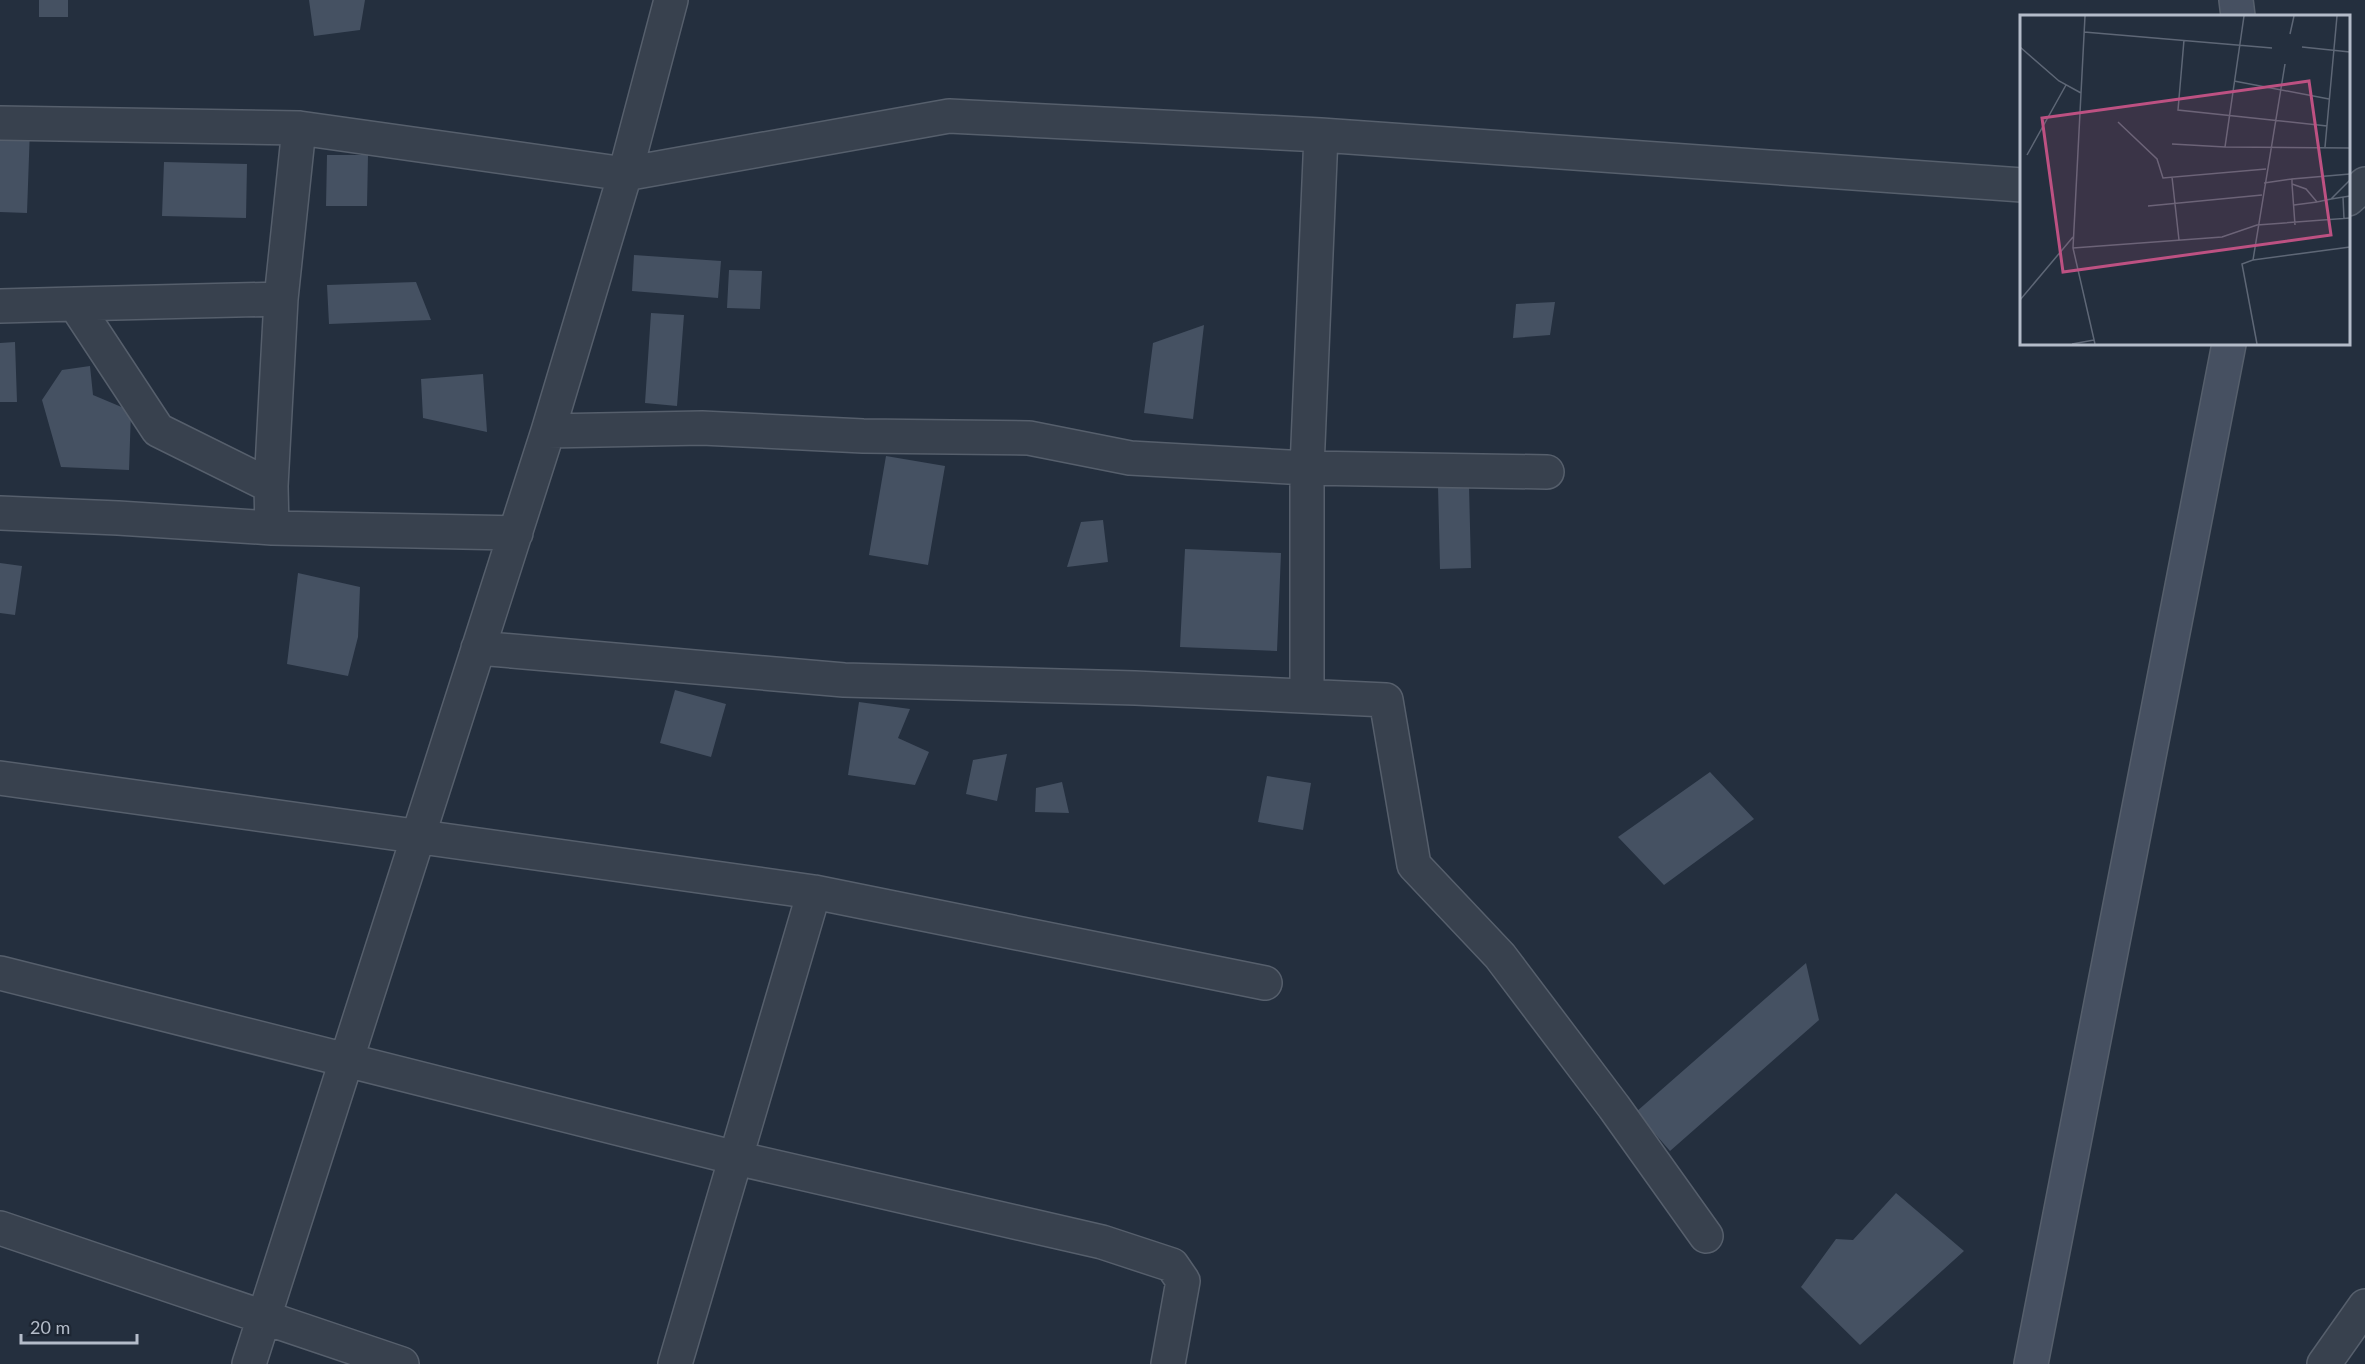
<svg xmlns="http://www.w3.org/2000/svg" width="2365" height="1364" font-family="Lato,sans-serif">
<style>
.building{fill:#455162}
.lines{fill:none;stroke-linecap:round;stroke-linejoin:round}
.minor-casing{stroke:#565f6c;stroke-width:36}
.secondary-casing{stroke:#565f6c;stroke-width:36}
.minor{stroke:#38414e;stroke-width:33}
.secondary{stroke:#465061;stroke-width:33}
.inset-road{fill:none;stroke:#5e6776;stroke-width:1.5}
.view{fill:#bd5182;fill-opacity:0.15;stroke:#bd5182;stroke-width:3}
.inset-edge{fill:none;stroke:#b4bcc9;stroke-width:3}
</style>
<rect width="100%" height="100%" fill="#242f3e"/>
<path class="building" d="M 39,0 L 68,0 L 68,17 L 39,17 Z
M 309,0 L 365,0 L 360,30 L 314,36 Z
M 0,128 L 30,128 L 27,213 L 0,212 Z
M 327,155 L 368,155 L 367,206 L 326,206 Z
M 164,162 L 247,164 L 246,218 L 162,216 Z
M 634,255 L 721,261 L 718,298 L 632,291 Z
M 729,270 L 762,271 L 760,309 L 727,308 Z
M 416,282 L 431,320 L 329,324 L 327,285 Z
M 1555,302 L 1550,335 L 1513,338 L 1516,304 Z
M 651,313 L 684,315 L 677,406 L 645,403 Z
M 1204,325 L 1193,419 L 1144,413 L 1153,343 Z
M 15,342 L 17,402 L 0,402 L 0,343 Z
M 90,366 L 93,395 L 131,411 L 129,470 L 61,467 L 42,400 L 62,370 Z
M 483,374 L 487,432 L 423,418 L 421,379 Z
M 886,456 L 945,466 L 928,565 L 869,555 Z
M 1438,486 L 1469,486 L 1471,568 L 1440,569 Z
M 1103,520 L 1108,562 L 1067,567 L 1081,522 Z
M 1185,549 L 1281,553 L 1277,651 L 1180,647 Z
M 0,563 L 22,566 L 15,615 L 0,613 Z
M 298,573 L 360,587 L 358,637 L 348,676 L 287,664 Z
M 675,690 L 726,704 L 711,757 L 660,743 Z
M 859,702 L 910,709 L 898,738 L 929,752 L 915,785 L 848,775 Z
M 1007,754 L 997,801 L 966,794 L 973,760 Z
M 1710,772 L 1754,819 L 1664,885 L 1618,837 Z
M 1267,776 L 1311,783 L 1303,830 L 1258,822 Z
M 1062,782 L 1069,813 L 1035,812 L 1036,788 Z
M 1806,963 L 1819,1020 L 1670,1151 L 1636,1112 Z
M 1896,1193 L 1964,1251 L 1860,1345 L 1801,1287 L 1836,1239 L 1853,1240 Z"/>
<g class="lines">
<g class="minor-casing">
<path id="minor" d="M 0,123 L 299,128 L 625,174 L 949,116 L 1321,135 L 2022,185
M 2348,199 L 2365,184
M 75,304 L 281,299
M 0,306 L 75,304 L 158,430 L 271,486 L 272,528 L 118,518 L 0,513
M 548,431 L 702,428 L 863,436 L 1029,438 L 1130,458 L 1307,468 L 1547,472
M 271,486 L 281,299 L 299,128
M 272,528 L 516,533
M 478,648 L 844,680 L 1135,688 L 1386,700 L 1414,865 L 1500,956 L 1614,1107 L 1706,1236
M 1307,696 L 1307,468 L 1321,135
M 0,778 L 814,892 L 675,1364
M 814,892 L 1265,983
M 0,973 L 736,1158 L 1102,1242 L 1172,1265 L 1183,1281 L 1168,1364
M 0,1228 L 402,1364
M 249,1364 L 548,431 L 625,174 L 671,0
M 2324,1364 L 2365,1306"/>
</g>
<g class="secondary-casing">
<path id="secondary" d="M 2236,0 L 2238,16
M 2031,1364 L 2229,344"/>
</g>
<use href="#minor" class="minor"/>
<use href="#secondary" class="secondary"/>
</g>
<g transform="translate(2020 15)">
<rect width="330" height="330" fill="#242f3e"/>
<path class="inset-road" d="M 65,1 L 53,233 L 75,329M 224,1 L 205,132 L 330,133M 64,17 L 252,33M 270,19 L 274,1M 164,25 L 158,95 L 307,111M 0,32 L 39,66 L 61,78M 282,32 L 330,37M 214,66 L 309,84M 98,107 L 137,144 L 143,163 L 246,154M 152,129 L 205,132M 305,132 L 317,1M 7,140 L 46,70M 330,159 L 272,164 L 272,169 L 286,174 L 297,187 L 311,184 L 330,165M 152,162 L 159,225M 244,168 L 272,164M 272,169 L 275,210M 323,182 L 324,204M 311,184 L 330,181M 274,190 L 297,187M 128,191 L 242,180M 53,233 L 202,222 L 237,210 L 330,203M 233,245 L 330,232M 0,285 L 53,222M 52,329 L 74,325M 237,329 L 222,249 L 233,245 L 265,49"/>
<path class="view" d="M 289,66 L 311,220 L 43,257 L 22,103 Z"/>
<rect width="330" height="330" class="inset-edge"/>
</g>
<path d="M21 1334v9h116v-9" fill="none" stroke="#b4bcc9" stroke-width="3"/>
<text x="30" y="1334" font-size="18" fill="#b4bcc9" stroke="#1d2633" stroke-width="4.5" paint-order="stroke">20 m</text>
</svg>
